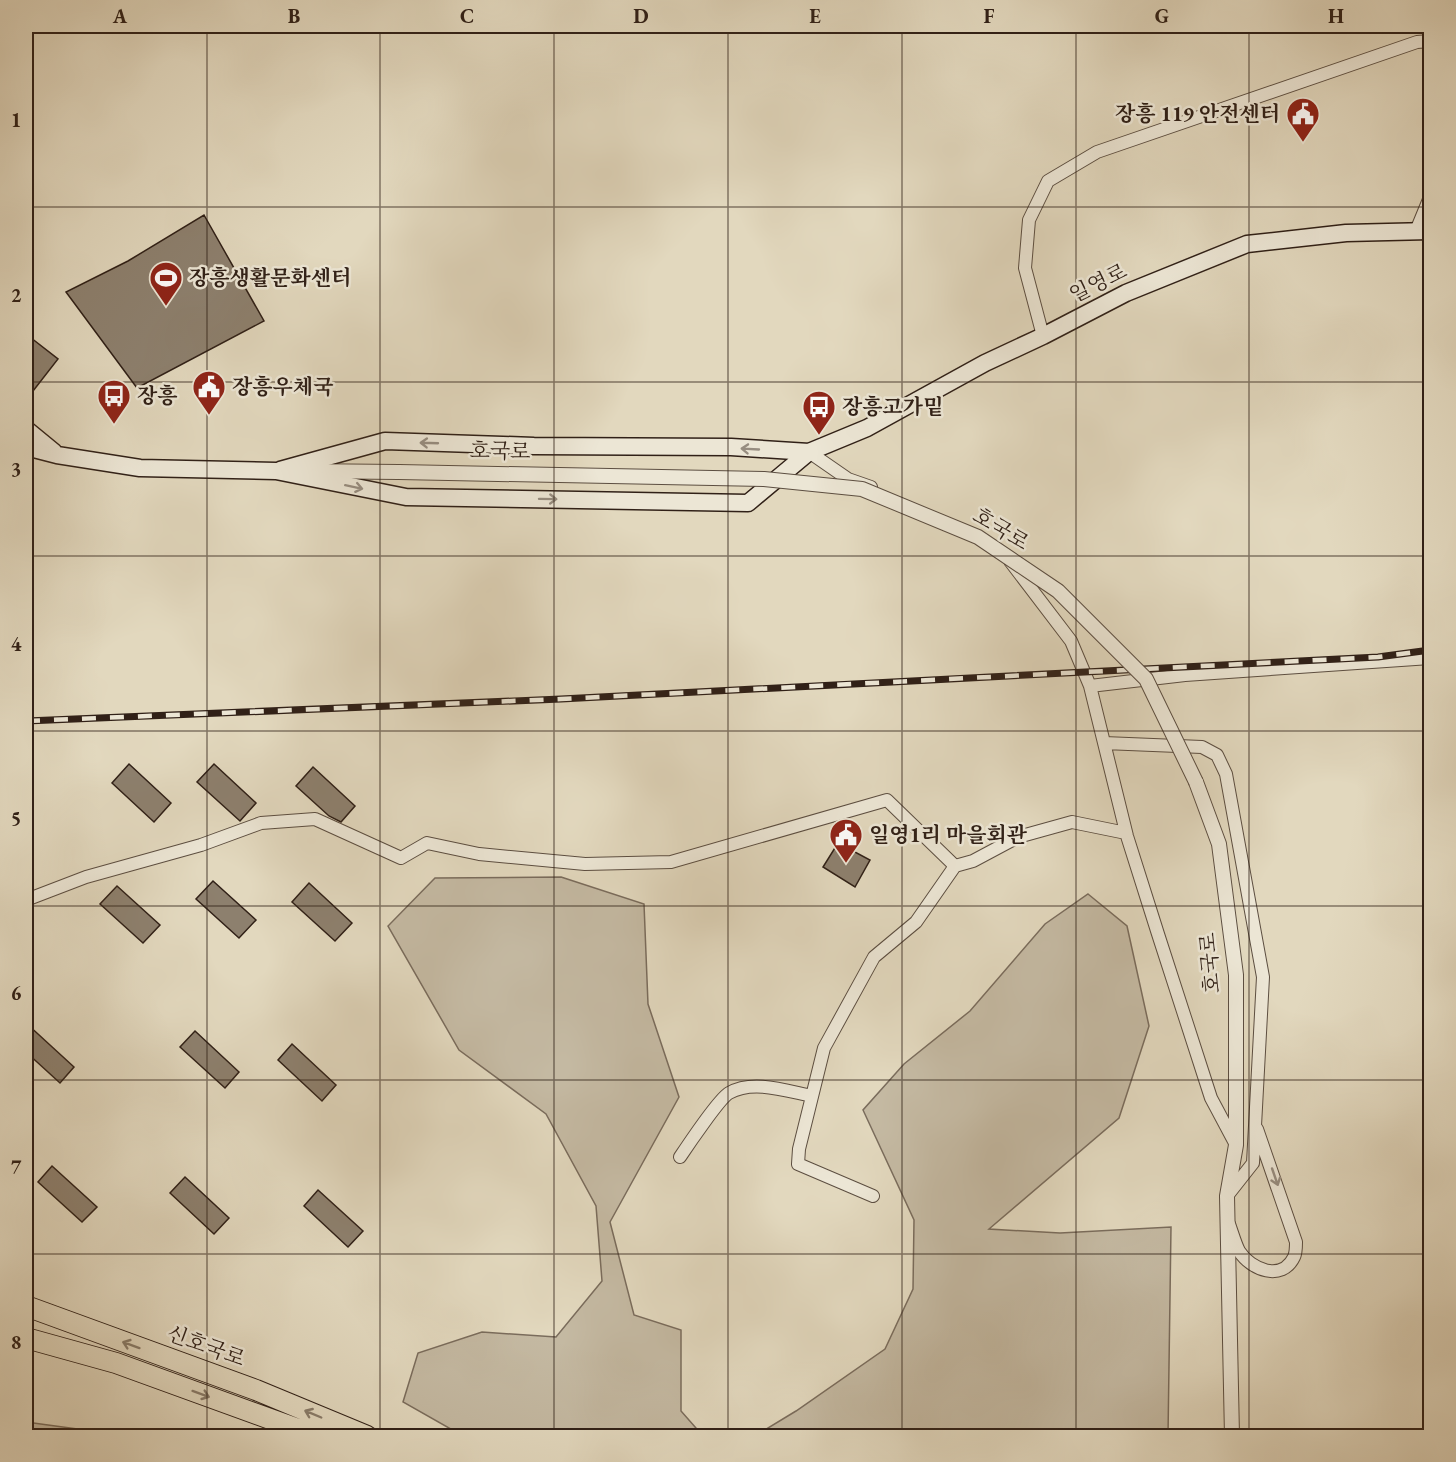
<svg xmlns="http://www.w3.org/2000/svg" width="1456" height="1462" font-family="'EB Garamond','Noto Serif KR',serif">
<style>
.green{fill:#c4b9a2;stroke:#7a6c5c;stroke-width:1.5}
.building{fill:#8d806e;stroke:#302017;stroke-width:1.5}
.lines{fill:none;stroke-linecap:round;stroke-linejoin:round}
.minor-casing{stroke:#5c4e41;stroke-width:14}
.tertiary-casing{stroke:#5c4e41;stroke-width:16}
.secondary-casing{stroke:#302017;stroke-width:19}
.trunk-casing{stroke:#302017;stroke-width:22}
.minor{stroke:#ece6d5;stroke-width:12}
.tertiary{stroke:#ece6d5;stroke-width:14}
.secondary{stroke:#ece6d5;stroke-width:16}
.trunk{stroke:#e2d8be;stroke-width:20}
.rail-casing{stroke:#302017;stroke-width:7}
.rail{stroke:#ece6d5;stroke-width:4.5;stroke-dasharray:14;stroke-linecap:butt}
.tertiary-bridge-casing{stroke:#5c4e41;stroke-width:16;stroke-linecap:butt}
.tertiary-bridge{stroke:#ece6d5;stroke-width:14}
.oneway{stroke:#978d80}
.oneway2{stroke:#897c6a}
.grid{fill:none;stroke:#302017;stroke-width:1.5;stroke-opacity:0.55}
.labels{text-anchor:middle;stroke-width:5;stroke-linejoin:round;paint-order:stroke}
.poi-label{font-size:21px;font-weight:bold;fill:#302017;stroke:#ece6d5;text-anchor:start}
.street-label{font-size:21px;fill:#302017;stroke:#ece6d5}
.neatline{fill:none;stroke:#302017;stroke-width:2}
.grid-label{font-size:20px;text-anchor:middle;font-weight:bold;fill:#302017}
</style>
<rect width="100%" height="100%" fill="#e2d8be"/>
<filter id="stains"><feTurbulence type="fractalNoise" baseFrequency=".00333" numOctaves="4"/><feColorMatrix values="0 0 0 0 .2 0 0 0 0 .09 0 0 0 0 .02 0 0 0 .5 -.17"/></filter>
<radialGradient id="worn" r=".72"><stop offset=".6" stop-color="#630" stop-opacity="0"/><stop offset="1" stop-color="#630" stop-opacity=".3"/></radialGradient>
<path class="green" d="M 561,877 L 644,904 L 648,1004 L 679,1097 L 610,1222 L 634,1315 L 681,1330 L 681,1411 L 703,1436 L 463,1436 L 403,1402 L 418,1353 L 482,1332 L 556,1337 L 602,1281 L 596,1206 L 546,1114 L 459,1050 L 388,926 L 435,878 Z
M 1088,894 L 1127,926 L 1149,1026 L 1119,1118 L 989,1229 L 1060,1233 L 1171,1227 L 1168,1436 L 755,1436 L 796,1411 L 885,1349 L 913,1289 L 914,1220 L 863,1110 L 904,1064 L 970,1011 L 1045,924 Z
M 26,1422 L 129,1436 L 26,1436 Z"/>
<path class="building" d="M 204,215 L 264,321 L 137,388 L 66,292 L 128,261 Z
M 26,334 L 58,359 L 26,400 Z
M 129,764 L 171,803 L 154,822 L 112,783 Z
M 214,764 L 256,803 L 240,821 L 197,782 Z
M 313,767 L 355,806 L 341,822 L 329,816 L 296,786 Z
M 838,843 L 870,860 L 855,887 L 823,867 Z
M 213,881 L 256,920 L 239,938 L 196,899 Z
M 309,883 L 352,923 L 335,941 L 292,902 Z
M 117,886 L 160,925 L 143,943 L 100,904 Z
M 26,1023 L 74,1067 L 60,1083 L 26,1052 Z
M 195,1031 L 239,1072 L 225,1088 L 180,1047 Z
M 292,1044 L 336,1085 L 322,1101 L 278,1060 Z
M 52,1166 L 97,1207 L 82,1222 L 38,1182 Z
M 185,1177 L 229,1218 L 214,1234 L 170,1193 Z
M 318,1190 L 363,1231 L 348,1247 L 304,1206 Z"/>
<g class="lines">
<g class="minor-casing">
<path id="minor" d="M 1416,231 L 1430,197
M 1043,336 L 1025,268 L 1029,220 L 1048,181 L 1097,152 L 1417,42 L 1430,41
M 809,452 L 848,479 L 871,487
M 1010,561 L 1071,641 L 1090,686
M 1104,743 L 1202,747 L 1217,755 L 1226,774 L 1263,977 L 1253,1163 L 1227,1196
M 955,866 L 973,861 L 1018,837 L 1072,822 L 1126,833
M 26,900 L 86,877 L 201,845 L 261,823 L 315,819 L 401,858 L 427,843 L 479,854 L 585,864 L 671,862 L 887,800 L 955,866 L 916,922 L 874,957 L 824,1048 L 799,1149 L 798,1164 L 873,1196
M 1236,1145 L 1211,1098 L 1158,934 L 1127,836 L 1090,686 L 1185,675 L 1430,658
M 680,1157 C 688,1145 720,1098 729,1093 C 753,1079 787,1091 812,1096
M 1229,1224 C 1232,1232 1235,1243 1239,1251 C 1251,1270 1282,1282 1294,1257 C 1296,1253 1296,1247 1296,1242 L 1257,1129"/>
</g>
<g class="tertiary-casing">
<path id="tertiary" d="M 299,471 L 399,472
M 1196,782 L 1219,844 L 1236,975 L 1236,1145 L 1227,1196 L 1232,1436"/>
</g>
<g class="secondary-casing">
<path id="secondary" d="M 26,429 L 54,452
M 26,447 L 57,455 L 140,468 L 276,471 L 406,497 L 748,503 L 809,452 L 867,428 L 985,363 L 1043,336 L 1126,293 L 1247,244 L 1346,233 L 1430,231
M 280,470 L 385,441 L 534,446 L 731,447 L 809,452"/>
</g>
<g class="trunk-casing">
<path id="trunk" d="M 26,1306 L 256,1390 L 367,1436
M 26,1338 L 116,1363 L 317,1436"/>
</g>
<use href="#minor" class="minor"/>
<use href="#tertiary" class="tertiary"/>
<use href="#secondary" class="secondary"/>
<use href="#trunk" class="trunk"/>
<g class="rail-casing">
<path id="rail" d="M 26,721 L 561,699 L 1378,657 L 1430,650"/>
</g>
<use href="#rail" class="rail"/>
<g class="tertiary-bridge-casing">
<path id="tertiary-bridge" d="M 399,472 L 764,479 L 862,489 L 978,537 L 1058,591 L 1146,679 L 1196,782"/>
</g>
<use href="#tertiary-bridge" class="tertiary-bridge"/>
</g>
<defs><path id="oneway-shaft" d="M-6 0H5M1.5-3L5.5 0L1.5 3" fill="none" stroke-width="1.6" stroke-linecap="round" stroke-linejoin="round" transform="scale(1.5)"/></defs>
<g class="oneway">
<use href="#oneway-shaft" transform="translate(429 443) rotate(-178)"/>
<use href="#oneway-shaft" transform="translate(750 449) rotate(-177)"/>
<use href="#oneway-shaft" transform="translate(354 487) rotate(12)"/>
<use href="#oneway-shaft" transform="translate(548 499) rotate(1)"/>
<use href="#oneway-shaft" transform="translate(1275 1177) rotate(71)"/>
</g>
<g class="oneway2">
<use href="#oneway-shaft" transform="translate(131 1345) rotate(-160)"/>
<use href="#oneway-shaft" transform="translate(201 1394) rotate(20)"/>
<use href="#oneway-shaft" transform="translate(313 1414) rotate(-157)"/>
</g>
<path class="grid" d="M 207,26 L 207,1436M 380,26 L 380,1436M 554,26 L 554,1436M 728,26 L 728,1436M 902,26 L 902,1436M 1076,26 L 1076,1436M 1249,26 L 1249,1436M 26,207 L 1430,207M 26,382 L 1430,382M 26,556 L 1430,556M 26,731 L 1430,731M 26,906 L 1430,906M 26,1080 L 1430,1080M 26,1254 L 1430,1254"/>
<defs>
<g id="civic-pin" transform="scale(1.725)"><path d="M0 17L-7.5 6A9.5 9.5 0 1 1 7.5 6Z" fill="#8f2418" stroke="#ece6d5"/><path d="M-.6-6.5H3V-4.5H.6V-3L4-1V1h2V6H-6V1h2V-1L-.6-3ZM-1.2 2.5V6h2.4V2.5Z" fill="#fff"/></g>
<g id="stadium-pin" transform="scale(1.725)"><path d="M0 17L-7.5 6A9.5 9.5 0 1 1 7.5 6Z" fill="#8f2418" stroke="#ece6d5"/><path d="M0-5a6.5 5 0 1 0 0 10a6.5 5 0 1 0 0-10ZM-3.5-1.8h7v3.6h-7Z" fill="#fff"/></g>
<g id="bus-pin" transform="scale(1.725)"><path d="M0 17L-7.5 6A9.5 9.5 0 1 1 7.5 6Z" fill="#8f2418" stroke="#ece6d5"/><path d="M-5-6H5V4H4V6H2V4H-2V6H-4V4H-5ZM-3.5-4V0h7V-4ZM-3.5 1.2v1.5H-2V1.2ZM2 1.2v1.5H3.5V1.2Z" fill="#fff"/></g>
</defs>
<g fill-rule="evenodd">
<use href="#civic-pin" x="1303" y="114"/>
<use href="#stadium-pin" x="166" y="278"/>
<use href="#civic-pin" x="209" y="387"/>
<use href="#bus-pin" x="114" y="396"/>
<use href="#bus-pin" x="819" y="407"/>
<use href="#civic-pin" x="846" y="835"/>
</g>
<g class="labels">
<g class="poi-label">
<text x="1280" y="121" text-anchor="end">장흥 119 안전센터</text>
<text x="189" y="285">장흥생활문화센터</text>
<text x="232" y="394">장흥우체국</text>
<text x="137" y="403">장흥</text>
<text x="842" y="414">장흥고가밑</text>
<text x="869" y="842">일영1리 마을회관</text>
</g>
<g class="street-label">
<text transform="translate(1098 283) rotate(-26)" y="7">일영로</text>
<text transform="translate(500 451) rotate(1)" y="7">호국로</text>
<text transform="translate(1001 529) rotate(31)" y="7">호국로</text>
<text transform="translate(1210 963) rotate(-95)" y="7">호국로</text>
<text transform="translate(206 1346) rotate(20)" y="7">신호국로</text>
</g>
</g>
<rect width="1456" height="1462" fill="none" stroke="#e2d8be" stroke-width="66"/>
<rect x="33" y="33" width="1390" height="1396" class="neatline"/>
<g class="grid-label">
<text x="120" y="23">A</text>
<text x="294" y="23">B</text>
<text x="467" y="23">C</text>
<text x="641" y="23">D</text>
<text x="815" y="23">E</text>
<text x="989" y="23">F</text>
<text x="1162" y="23">G</text>
<text x="1336" y="23">H</text>
<text x="16" y="127">1</text>
<text x="16" y="302">2</text>
<text x="16" y="476">3</text>
<text x="16" y="651">4</text>
<text x="16" y="825">5</text>
<text x="16" y="1000">6</text>
<text x="16" y="1174">7</text>
<text x="16" y="1349">8</text>
</g>
<rect width="100%" height="100%" filter="url(#stains)"/>
<rect width="100%" height="100%" fill="url(#worn)"/>
</svg>
